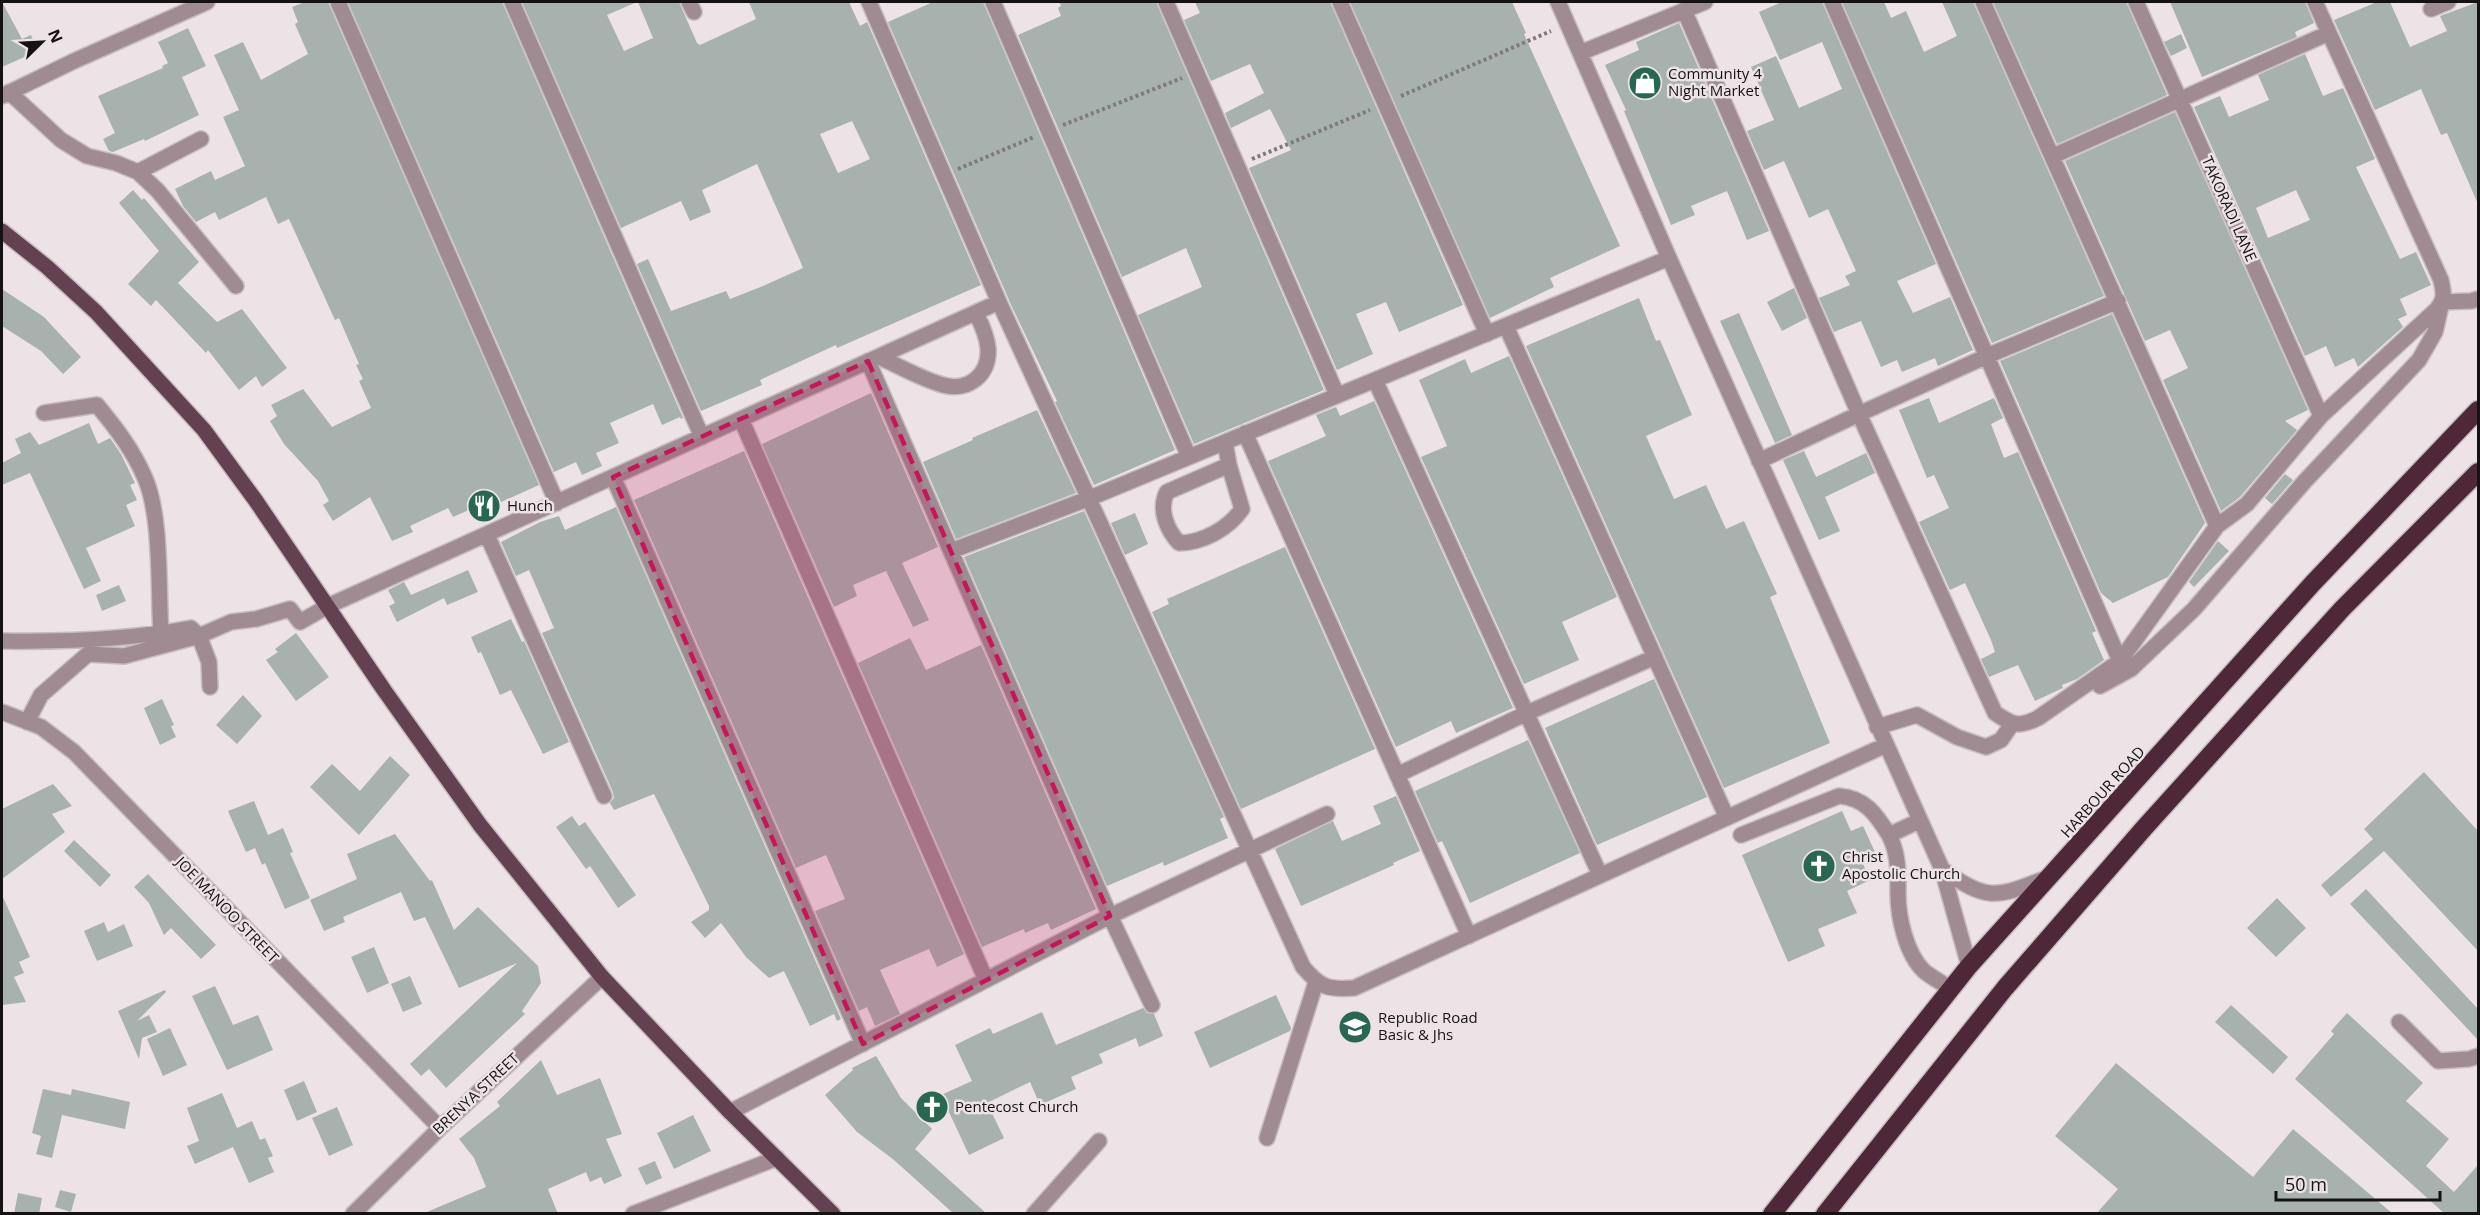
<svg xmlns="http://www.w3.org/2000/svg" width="2480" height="1215" font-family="'Open Sans',sans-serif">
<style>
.building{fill:#a7b1ad;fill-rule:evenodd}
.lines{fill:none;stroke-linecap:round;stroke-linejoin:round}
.minor-casing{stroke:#c6bdc1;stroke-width:18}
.major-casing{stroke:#c6bdc1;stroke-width:18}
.highway-casing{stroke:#c6bdc1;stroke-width:21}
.path{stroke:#7f797b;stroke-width:4;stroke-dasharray:3 3;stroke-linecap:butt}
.minor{stroke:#a08b93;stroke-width:15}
.major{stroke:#644150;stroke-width:15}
.highway{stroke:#4e2739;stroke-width:18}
.marked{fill:#c2185b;fill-opacity:0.2;stroke:#c2185b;stroke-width:4.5;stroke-dasharray:12 8;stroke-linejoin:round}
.labels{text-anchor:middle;stroke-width:5;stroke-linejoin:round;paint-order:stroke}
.poi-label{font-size:15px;fill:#151213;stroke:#ede3e7;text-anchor:start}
.street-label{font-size:15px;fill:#151213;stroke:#ede3e7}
</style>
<rect width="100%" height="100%" fill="#ede3e7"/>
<path class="building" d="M 2,2 L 22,39 L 31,35 L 38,51 L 2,67 Z
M 305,2 L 328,2 L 539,485 L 488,508 L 485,503 L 453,517 L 448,508 L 410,526 L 413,532 L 392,541 L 370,497 L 333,521 L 323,505 L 329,501 L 318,481 L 284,444 L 270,421 L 277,416 L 271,405 L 303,389 L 332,427 L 371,408 L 359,381 L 363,379 L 356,365 L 359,364 L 339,318 L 335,320 L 289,219 L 278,224 L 266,197 L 219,220 L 215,212 L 196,222 L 183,206 L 175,189 L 211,171 L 215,180 L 245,166 L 223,117 L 239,110 L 214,55 L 243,42 L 261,80 L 308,54 L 295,24 L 298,22 L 292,7 Z
M 348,2 L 502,2 L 683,418 L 681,419 L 680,417 L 662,425 L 653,404 L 610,423 L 619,443 L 596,453 L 602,466 L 582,475 L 576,462 L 554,472 Z
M 522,2 L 637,2 L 607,15 L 624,51 L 653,38 L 638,2 L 679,2 L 697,43 L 700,45 L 756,19 L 749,2 L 849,2 L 860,26 L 867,22 L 981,285 L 837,348 L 836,345 L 760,380 L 762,385 L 701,411 L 637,264 L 648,259 L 671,311 L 726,291 L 730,299 L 763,286 L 803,268 L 798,256 L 757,164 L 702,190 L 711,212 L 690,221 L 681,201 L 621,228 ZM 852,121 L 870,159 L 838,173 L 820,134 Z
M 933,2 L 983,2 L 1175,450 L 1094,485 L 1055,402 L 1057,401 L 1012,307 L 888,22 Z
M 1059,2 L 1156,2 L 1324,390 L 1194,444 L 1138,315 L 1202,287 L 1186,248 L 1122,277 L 1018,35 L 1061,16 L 1058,8 L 1061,6 Z
M 1195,2 L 1330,2 L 1463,305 L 1399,332 L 1386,302 L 1356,314 L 1373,354 L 1337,370 L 1249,168 L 1291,150 L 1270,109 L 1231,128 L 1225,113 L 1264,93 L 1250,64 L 1211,81 L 1184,20 L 1200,13 Z
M 1350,2 L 1512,2 L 1526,33 L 1524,34 L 1620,246 L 1550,278 L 1554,287 L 1490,318 Z
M 1782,2 L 1822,2 L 1936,264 L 1897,281 L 1913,313 L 1950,297 L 1973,350 L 1938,366 L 1935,358 L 1902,372 L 1897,360 L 1881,367 L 1861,321 L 1834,332 L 1819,298 L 1850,285 L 1845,276 L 1856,271 L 1828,209 L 1809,218 L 1784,161 L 1764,170 L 1747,131 L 1774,120 L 1751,67 L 1776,56 L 1799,108 L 1842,89 L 1822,42 L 1780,60 L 1759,12 Z
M 1842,2 L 1884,2 L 1891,18 L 1906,11 L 1924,52 L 1957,36 L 1942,2 L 1973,2 L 2104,296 L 1992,343 Z
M 1993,2 L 2126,2 L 2167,95 L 2057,144 Z
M 2170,2 L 2305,2 L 2314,23 L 2295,32 L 2297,37 L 2202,77 Z
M 2377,2 L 2390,2 L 2410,47 L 2447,31 L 2440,16 L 2478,2 L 2478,204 L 2447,133 L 2441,135 L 2421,89 L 2375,110 L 2334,20 Z
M 1679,23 L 1769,231 L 1747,240 L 1727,191 L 1691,206 L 1695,215 L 1671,225 L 1624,111 L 1626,110 L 1605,65 L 1639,50 L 1636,42 Z
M 188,28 L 206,66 L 182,77 L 199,115 L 145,141 L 144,139 L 113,152 L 109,151 L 103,139 L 115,133 L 98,96 L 163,68 L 162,66 L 168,63 L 158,42 Z
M 2181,34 L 2187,48 L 2171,56 L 2164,42 Z
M 2305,54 L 2323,96 L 2343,88 L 2375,159 L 2356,167 L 2400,259 L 2416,252 L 2431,285 L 2400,299 L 2407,315 L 2398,319 L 2403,327 L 2358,367 L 2354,358 L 2335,367 L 2326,346 L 2305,356 L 2194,107 L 2220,96 L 2229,117 L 2269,100 L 2258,75 ZM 2296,190 L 2310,220 L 2268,238 L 2256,208 Z
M 2175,112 L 2308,410 L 2285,421 L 2297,430 L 2240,497 L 2221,511 L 2163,380 L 2188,368 L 2170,330 L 2145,341 L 2065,161 Z
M 133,190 L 142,200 L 144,198 L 199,262 L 178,283 L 217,322 L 242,309 L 287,368 L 262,387 L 256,376 L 239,390 L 208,350 L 206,353 L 156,300 L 151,306 L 128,284 L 159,251 L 119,203 Z
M 1794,288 L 1807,318 L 1782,331 L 1767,302 Z
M 2,289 L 44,317 L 81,357 L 63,374 L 41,351 L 2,326 Z
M 1639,298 L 1656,341 L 1660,340 L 1692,415 L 1646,436 L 1674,499 L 1706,485 L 1726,529 L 1744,521 L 1777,594 L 1770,597 L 1830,743 L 1724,788 L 1526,346 Z
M 1739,313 L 1792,435 L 1775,443 L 1720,321 Z
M 2112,314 L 2205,523 L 2168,577 L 2113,603 L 2101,593 L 2000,361 Z
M 1509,356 L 1617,597 L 1562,622 L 1579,660 L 1524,684 L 1421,457 L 1447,446 L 1419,380 L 1465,359 L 1471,373 Z
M 871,393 L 938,547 L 902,563 L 929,620 L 913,627 L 886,571 L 853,585 L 857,596 L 834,607 L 762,444 Z
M 1929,398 L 1939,423 L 1994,398 L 2003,418 L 1991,424 L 2004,458 L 2018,452 L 2096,631 L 2092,633 L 2104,660 L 2077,679 L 2062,685 L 2063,688 L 2035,701 L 2018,665 L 1989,677 L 1981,659 L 1995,652 L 1991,640 L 1965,583 L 1950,590 L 1919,522 L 1949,508 L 1934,475 L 1927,478 L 1899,410 Z
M 1374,401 L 1513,708 L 1456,733 L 1451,721 L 1396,747 L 1268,461 L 1326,436 L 1316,415 L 1336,407 L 1340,416 Z
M 1037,410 L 1076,493 L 956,539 L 923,462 L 973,440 L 972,438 Z
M 89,423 L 98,444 L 110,438 L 121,454 L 135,483 L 130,485 L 137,500 L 126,505 L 135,526 L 86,548 L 101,581 L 84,589 L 30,473 L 2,485 L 2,463 L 21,453 L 15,439 L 30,432 L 39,445 Z
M 744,451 L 964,954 L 937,967 L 929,949 L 880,970 L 900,1014 L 875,1026 L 867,1007 L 859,1011 L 815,911 L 845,899 L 826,855 L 796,868 L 634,500 Z
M 1804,451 L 1816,477 L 1866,453 L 1875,473 L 1825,497 L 1840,531 L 1819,540 L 1783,460 Z
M 2285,474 L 2293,480 L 2272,504 L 2265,498 Z
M 616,507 L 841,1019 L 837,1021 L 834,1014 L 810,1026 L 784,971 L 769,978 L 746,957 L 721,923 L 705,938 L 691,922 L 709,910 L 709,906 L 654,794 L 614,810 L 610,803 L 614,798 L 613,792 L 542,633 L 554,628 L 529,570 L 516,576 L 501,542 L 540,522 L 559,516 L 565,530 Z
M 1084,511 L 1224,817 L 1220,819 L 1228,838 L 1164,866 L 1163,862 L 1107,886 L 964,557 Z
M 1135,513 L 1148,544 L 1125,555 L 1111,523 Z
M 2218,541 L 2229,551 L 2194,587 L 2189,582 Z
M 1285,547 L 1375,749 L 1241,809 L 1152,612 L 1169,604 L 1167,599 Z
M 468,570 L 478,592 L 447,605 L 444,598 L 397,622 L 389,606 L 395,603 L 388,590 L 404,582 L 411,595 Z
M 119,585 L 126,601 L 102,611 L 96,595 Z
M 511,619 L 522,642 L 524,641 L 569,742 L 543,754 L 511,690 L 500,695 L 481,652 L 478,653 L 471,637 Z
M 296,633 L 329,677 L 296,701 L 266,660 L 278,652 L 275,649 Z
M 910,638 L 926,670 L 981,645 L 1096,909 L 1051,930 L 1048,923 L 1025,933 L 1024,929 L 982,947 L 858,663 Z
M 1654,679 L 1707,797 L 1597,845 L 1545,728 Z
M 243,695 L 262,716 L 237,744 L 216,725 Z
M 162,699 L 174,725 L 171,726 L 176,737 L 160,745 L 144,708 Z
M 1528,740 L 1580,853 L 1470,903 L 1442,841 L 1438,843 L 1415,791 Z
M 390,756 L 410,775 L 359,835 L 310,787 L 332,764 L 360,791 Z
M 2424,772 L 2478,831 L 2478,951 L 2384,851 L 2331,897 L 2321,885 L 2373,839 L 2364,829 Z
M 53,784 L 72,806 L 52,814 L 65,832 L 2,879 L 2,809 Z
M 1396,796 L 1420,851 L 1393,863 L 1394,865 L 1301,906 L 1275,849 L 1333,821 L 1342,841 L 1381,824 L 1373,806 Z
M 254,801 L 268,835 L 283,828 L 293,852 L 290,853 L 310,898 L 285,909 L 265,863 L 262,865 L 255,848 L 246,852 L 228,811 Z
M 1842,811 L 1851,831 L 1863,826 L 1875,852 L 1861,859 L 1870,880 L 1847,891 L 1857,913 L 1818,929 L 1825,946 L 1788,962 L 1742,855 Z
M 572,816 L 579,826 L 585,822 L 636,895 L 618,908 L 590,866 L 586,869 L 556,827 Z
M 395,834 L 430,881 L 432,880 L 454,930 L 478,907 L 538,966 L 541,983 L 522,1011 L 525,1014 L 446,1088 L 429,1069 L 421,1076 L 410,1064 L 517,963 L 459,988 L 425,917 L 414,921 L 401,892 L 343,917 L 345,922 L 324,931 L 310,900 L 357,879 L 347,854 Z
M 74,840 L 111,875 L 100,887 L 64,851 Z
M 148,874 L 216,945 L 201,959 L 171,928 L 164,935 L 149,903 L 134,887 Z
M 2366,889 L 2478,1009 L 2478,1040 L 2350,904 Z
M 2,895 L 30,957 L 19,962 L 24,973 L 14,977 L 26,1002 L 2,1005 Z
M 2277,898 L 2306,928 L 2276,957 L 2247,928 Z
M 104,922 L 108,932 L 124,924 L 133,946 L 97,961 L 84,931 Z
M 374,947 L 389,983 L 367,993 L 351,957 Z
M 410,976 L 422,1004 L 403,1012 L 391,984 Z
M 215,986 L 233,1025 L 258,1015 L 273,1050 L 227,1070 L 192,996 Z
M 165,990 L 166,992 L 137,1021 L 149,1015 L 157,1032 L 142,1038 L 139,1059 L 118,1011 Z
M 1276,995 L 1291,1028 L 1290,1031 L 1210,1068 L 1194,1032 Z
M 2231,1005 L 2288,1057 L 2273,1074 L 2215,1022 Z
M 1143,1008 L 1147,1013 L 1154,1014 L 1163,1036 L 1139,1047 L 1136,1038 L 1099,1054 L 1103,1063 L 1071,1077 L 1076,1089 L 1040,1105 L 1030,1082 L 987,1103 L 1004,1138 L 969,1155 L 941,1095 L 972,1081 L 955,1045 L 990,1028 L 993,1034 L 1042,1012 L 1056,1045 Z
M 2347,1013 L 2423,1083 L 2406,1101 L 2449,1139 L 2426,1166 L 2454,1192 L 2478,1165 L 2478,1214 L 2445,1214 L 2295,1079 L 2334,1034 L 2331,1031 Z
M 170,1028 L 187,1065 L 163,1076 L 147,1039 Z
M 876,1056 L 901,1098 L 932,1129 L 915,1149 L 987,1214 L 954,1214 L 894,1160 L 857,1132 L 825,1095 L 853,1070 L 852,1068 Z
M 541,1060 L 557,1095 L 600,1078 L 622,1134 L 606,1139 L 622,1176 L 604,1184 L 601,1177 L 590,1182 L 586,1172 L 548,1189 L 558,1214 L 422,1214 L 486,1187 L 474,1158 L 459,1139 L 500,1106 L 497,1102 Z
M 2116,1063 L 2253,1177 L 2293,1129 L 2393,1214 L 2096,1214 L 2118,1189 L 2055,1136 Z
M 304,1081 L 317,1112 L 297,1121 L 284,1090 Z
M 43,1089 L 71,1095 L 72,1089 L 130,1102 L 125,1129 L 62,1115 L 52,1158 L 36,1154 L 41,1136 L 32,1133 Z
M 222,1093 L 237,1128 L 252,1121 L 260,1140 L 265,1138 L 273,1156 L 268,1158 L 274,1172 L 249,1183 L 233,1147 L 195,1164 L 187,1146 L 199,1141 L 187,1108 Z
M 337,1107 L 353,1145 L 329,1156 L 312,1118 Z
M 693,1115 L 711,1151 L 674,1169 L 657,1133 Z
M 655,1161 L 662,1178 L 646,1185 L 638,1168 Z
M 60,1190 L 76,1194 L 71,1212 L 55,1207 Z
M 18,1193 L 42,1198 L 39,1214 L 14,1214 Z"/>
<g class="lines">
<g class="minor-casing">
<path id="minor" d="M 338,2 L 557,503
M 512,2 L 702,437
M 689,2 L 694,12
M 869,2 L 999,302 L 1303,967 C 1320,987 1327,990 1354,988 L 1886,745
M 993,2 L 1189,457
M 1166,2 L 1337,395
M 1340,2 L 1487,334
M 1558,2 L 1669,258 L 1942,869 L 1969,966
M 1832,2 L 2120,661
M 1983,2 L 2217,526 L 2247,504 L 2321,416 L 2437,309 C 2445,299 2444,293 2441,280 L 2315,2
M 2136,2 L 2321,416
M 2431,9 L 2448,2
M 1684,10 L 1859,414 L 1759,461
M 1580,53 L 1705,2
M 9,92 L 61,140 L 87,156 L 116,163 L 138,172 L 158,191 L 236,286
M 2,96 L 74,61 L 207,2
M 2053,156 L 2329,33
M 138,172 L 201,139
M 2118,301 L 1987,356 L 1859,414 L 1995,713 C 2013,725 2018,728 2038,718 L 2120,661 L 2217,526
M 1506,326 L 1727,818
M 879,357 C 899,366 921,379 943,385 C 968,392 990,375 988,348 C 987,336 981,323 976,313
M 868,361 L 1110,916 L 1152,1005
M 1375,380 L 1600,875
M 44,413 L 97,405 C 116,428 133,450 145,478 C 162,517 158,590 161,634
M 741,419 L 986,980
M 1245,433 L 1469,936
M 1225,442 L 1229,465 L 1242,509 C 1229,528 1203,543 1179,543 C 1167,530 1158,509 1167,492 L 1229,465
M 613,477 L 863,1044
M 487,535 L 604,796
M 951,551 L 1090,498 L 1669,258
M 2,641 C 66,642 128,640 191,628 L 199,636 L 209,662 L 210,687
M 2100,686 L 2131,669 L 2194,609 L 2305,481 L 2419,360 L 2435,332 L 2442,302 L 2471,301 L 2478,299
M 2,712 L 41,727 L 74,752 L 440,1128
M 27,722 L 41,695 L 88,654 L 124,656 L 199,636 L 231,622 L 256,619 L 290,609 L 300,622 L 328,606 L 999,302
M 1877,727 L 1917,715 L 1957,737 L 1986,747 L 2001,740 L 2012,724
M 1397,775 L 1527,713 L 1655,657
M 1919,821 L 1889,835 C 1899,855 1898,872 1898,893 C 1898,917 1906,954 1924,971 C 1932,978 1943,983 1951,989
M 1741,835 L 1839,796 C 1865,798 1876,814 1889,835
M 1942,869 C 1989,903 1997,897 2049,877
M 2399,1022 L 2438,1061 L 2469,1059 L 2478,1056
M 730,1112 L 1110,916 L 1327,814
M 1267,1138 L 1316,982
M 353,1214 L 440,1128 L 602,977
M 633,1214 L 777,1158
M 1034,1214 L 1099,1141"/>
</g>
<g class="major-casing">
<path id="major" d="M 2,231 L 47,267 L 96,312 L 204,430 L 256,501 L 384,690 L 480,825 L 602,977 L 730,1112 L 833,1214"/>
</g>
<g class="highway-casing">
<path id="highway" d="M 1772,1214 L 1969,966 L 2313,583 L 2478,410
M 1825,1214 L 2005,988 L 2145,827 L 2342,609 L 2478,472"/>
</g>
<path class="path" d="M 1401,96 L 1551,31
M 1063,125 L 1182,78
M 1252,159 L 1370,110
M 958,169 L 1034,137"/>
<use href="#minor" class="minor"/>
<use href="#major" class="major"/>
<use href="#highway" class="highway"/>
</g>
<path class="marked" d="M 868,361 L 1110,916 L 863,1044 L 613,477 Z"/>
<defs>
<g id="shop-disc" transform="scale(1.725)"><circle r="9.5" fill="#2a6751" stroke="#ede3e7"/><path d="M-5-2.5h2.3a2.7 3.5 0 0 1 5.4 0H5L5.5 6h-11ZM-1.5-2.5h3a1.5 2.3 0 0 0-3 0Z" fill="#fff"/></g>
<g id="restaurant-disc" transform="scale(1.725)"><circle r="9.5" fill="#2a6751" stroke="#ede3e7"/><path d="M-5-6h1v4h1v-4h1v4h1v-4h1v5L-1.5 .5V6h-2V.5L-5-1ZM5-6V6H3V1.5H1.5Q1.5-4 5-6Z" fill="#fff"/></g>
<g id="church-disc" transform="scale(1.725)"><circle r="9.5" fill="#2a6751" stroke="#ede3e7"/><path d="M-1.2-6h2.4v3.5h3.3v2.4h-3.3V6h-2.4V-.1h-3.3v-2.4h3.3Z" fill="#fff"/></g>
<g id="school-disc" transform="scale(1.725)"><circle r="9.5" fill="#2a6751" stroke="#ede3e7"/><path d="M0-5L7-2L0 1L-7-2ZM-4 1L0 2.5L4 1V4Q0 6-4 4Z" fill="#fff"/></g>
</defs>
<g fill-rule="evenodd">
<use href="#shop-disc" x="1645" y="83"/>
<use href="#restaurant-disc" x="484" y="506"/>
<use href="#church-disc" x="1819" y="866"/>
<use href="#school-disc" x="1355" y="1027"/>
<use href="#church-disc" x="932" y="1107"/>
</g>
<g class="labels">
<g class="poi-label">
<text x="1668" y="79">Community 4<tspan x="1668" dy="17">Night Market</tspan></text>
<text x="507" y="511">Hunch</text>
<text x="1842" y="862">Christ<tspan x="1842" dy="17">Apostolic Church</tspan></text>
<text x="1378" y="1023">Republic Road<tspan x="1378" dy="17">Basic &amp; Jhs</tspan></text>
<text x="955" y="1112">Pentecost Church</text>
</g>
<g class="street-label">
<text transform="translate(2229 209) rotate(66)" y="5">TAKORADI LANE</text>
<text transform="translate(2103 792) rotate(-48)" y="5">HARBOUR ROAD</text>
<text transform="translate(227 910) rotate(46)" y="5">JOE MANOO STREET</text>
<text transform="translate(476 1094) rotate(-43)" y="5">BRENYA STREET</text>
</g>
</g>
<rect width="2480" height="1215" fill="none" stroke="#151213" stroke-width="6"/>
<g transform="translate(42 42) rotate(66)" stroke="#ede3e7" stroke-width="4.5" paint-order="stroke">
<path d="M0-4.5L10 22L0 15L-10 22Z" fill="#151213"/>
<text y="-9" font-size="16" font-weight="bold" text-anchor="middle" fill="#151213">N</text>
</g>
<path d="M2276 1191v9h164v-9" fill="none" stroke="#151213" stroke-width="3"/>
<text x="2285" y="1191" font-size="18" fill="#151213" stroke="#ede3e7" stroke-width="4.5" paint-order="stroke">50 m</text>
</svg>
